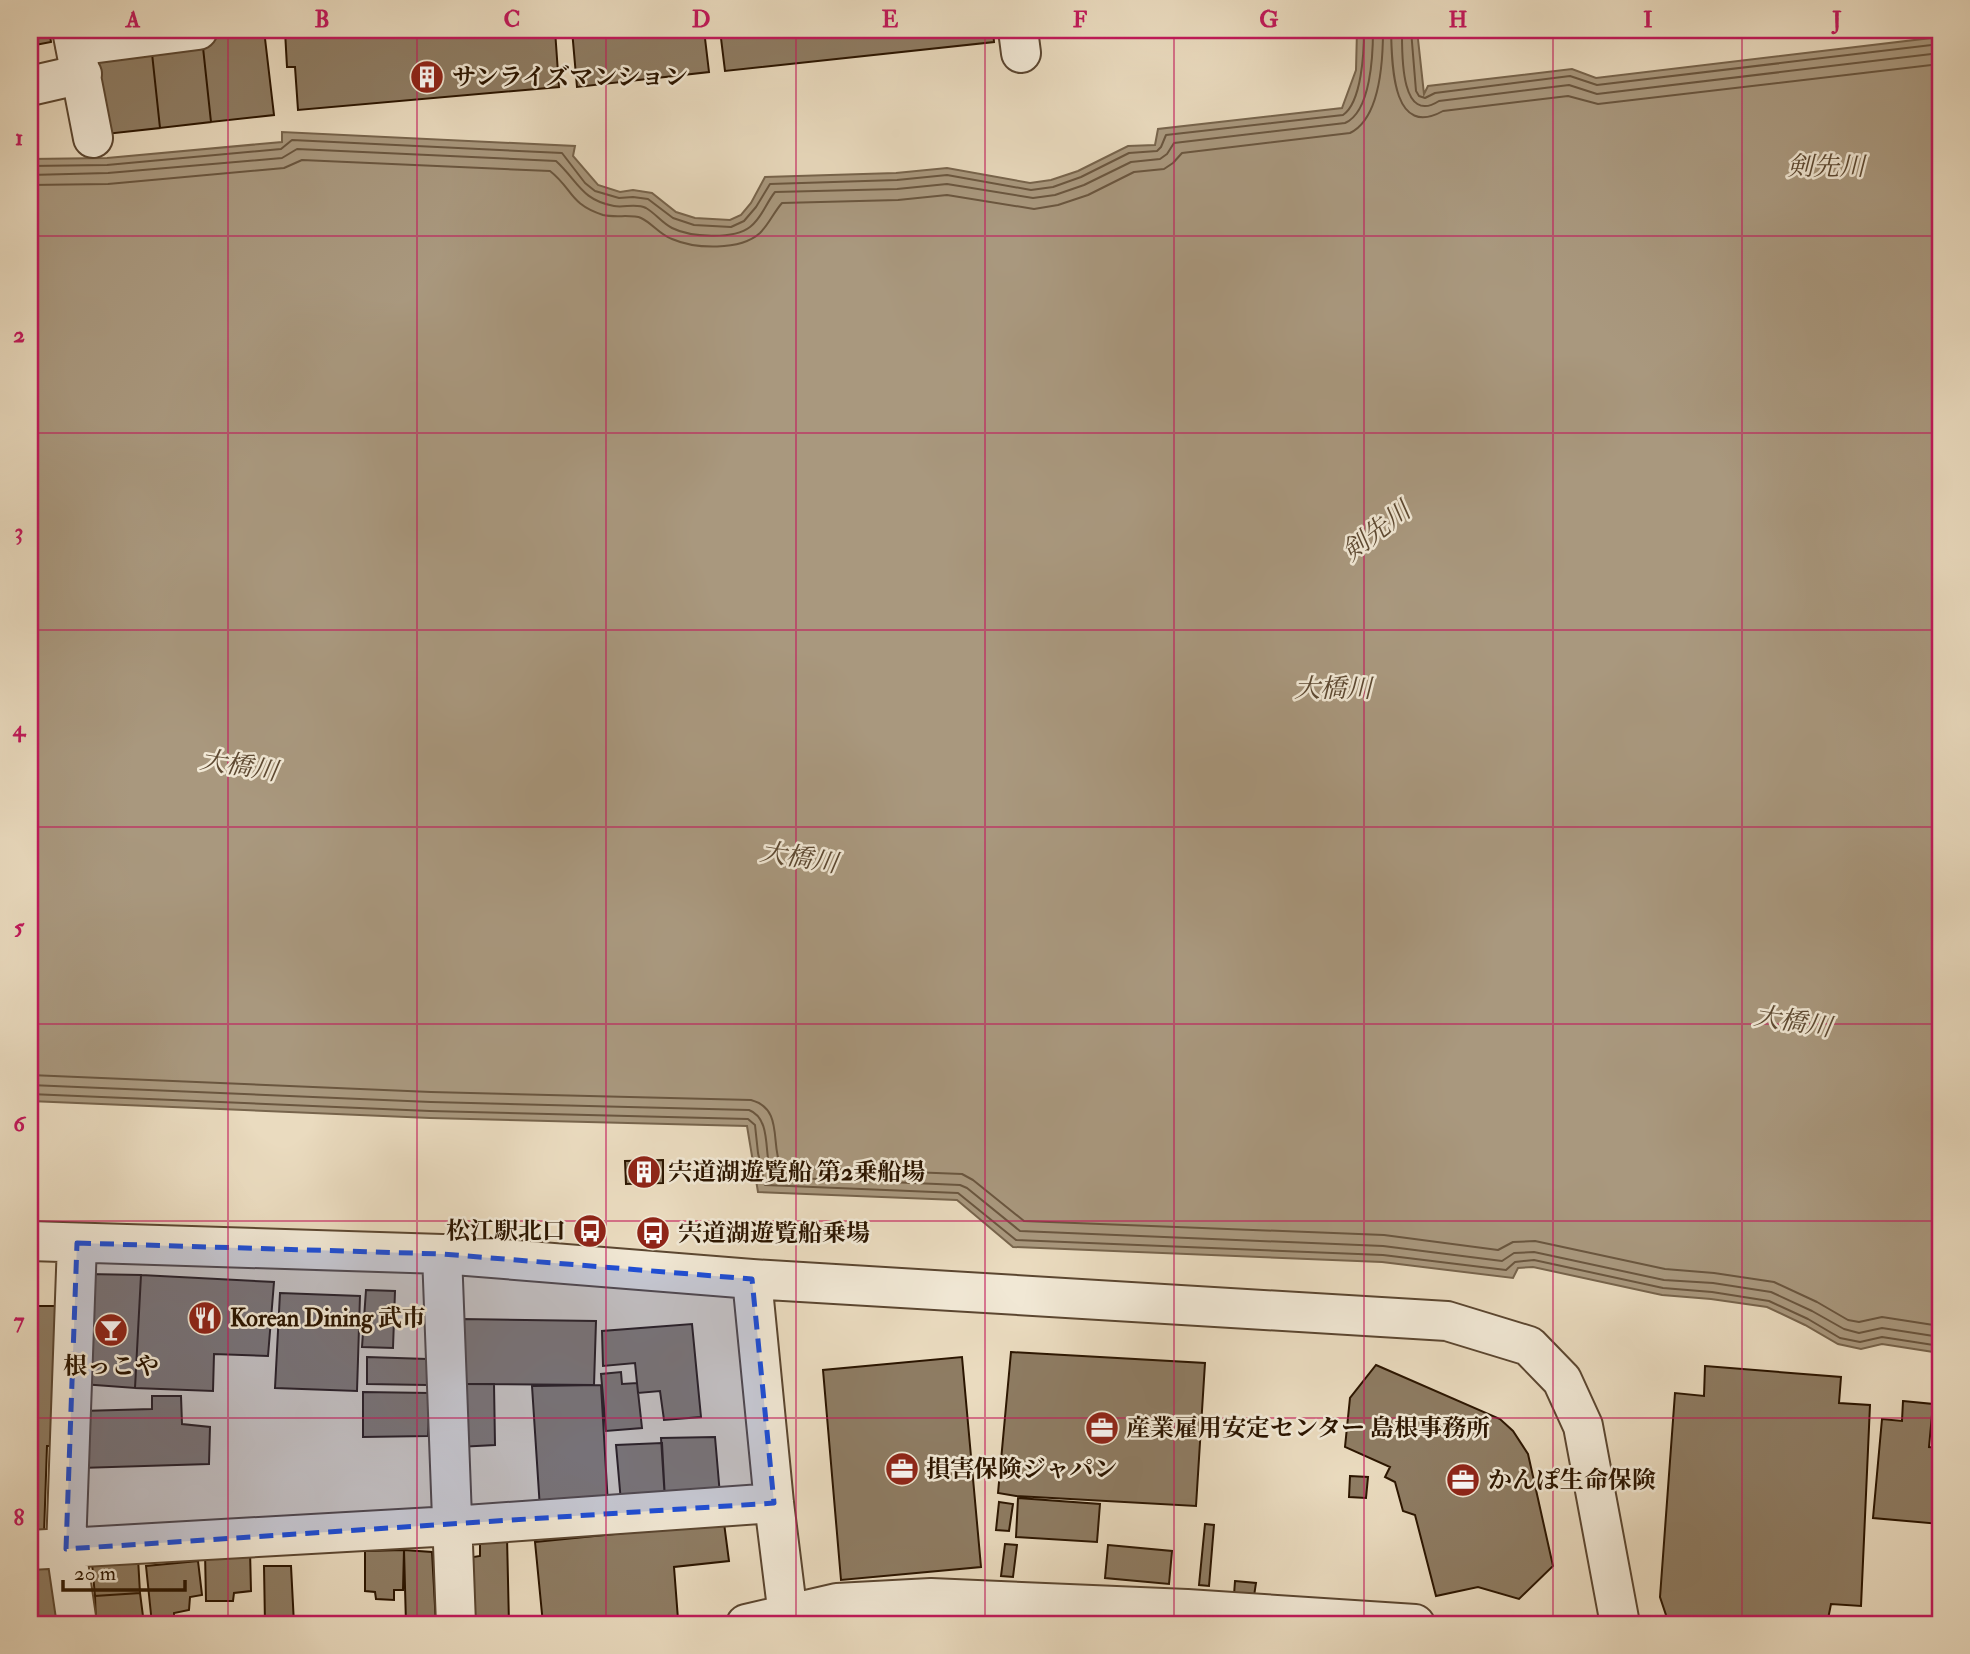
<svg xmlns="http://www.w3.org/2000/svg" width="1970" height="1654" font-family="'IM FELL Double Pica','Noto Serif JP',serif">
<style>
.water{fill:#a9987e;stroke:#77644c;stroke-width:2}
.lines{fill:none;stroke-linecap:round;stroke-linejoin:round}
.shore{stroke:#6a563f;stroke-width:2}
.building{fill:#8e7c63;stroke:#2b1500;stroke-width:2}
.minor-casing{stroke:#5b4630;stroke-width:42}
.minor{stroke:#f1e8d5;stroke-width:38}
.marked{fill:#1d4ed8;fill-opacity:0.2;stroke:#1d4ed8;stroke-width:5;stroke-dasharray:14 9;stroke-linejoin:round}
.grid{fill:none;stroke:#c2185b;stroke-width:2;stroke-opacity:0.55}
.labels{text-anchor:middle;stroke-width:5;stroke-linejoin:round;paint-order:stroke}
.poi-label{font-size:24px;font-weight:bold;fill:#2b1500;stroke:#f1e8d5;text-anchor:start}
.water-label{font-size:26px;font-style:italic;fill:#5d4932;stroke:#f1e8d5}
.neatline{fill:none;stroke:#c2185b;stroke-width:2.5}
.grid-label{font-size:23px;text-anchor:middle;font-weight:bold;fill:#c2185b}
</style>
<rect width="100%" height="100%" fill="#eadbbf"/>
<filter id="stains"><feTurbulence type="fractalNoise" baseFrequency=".00286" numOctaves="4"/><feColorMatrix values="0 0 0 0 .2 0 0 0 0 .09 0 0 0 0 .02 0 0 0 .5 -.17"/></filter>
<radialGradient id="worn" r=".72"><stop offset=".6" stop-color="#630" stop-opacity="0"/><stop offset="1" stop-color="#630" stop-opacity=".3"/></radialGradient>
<path class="water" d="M 1357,30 L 1417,30 L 1424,94 L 1428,86 L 1572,69 L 1596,78 L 1940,37 L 1940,1353 L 1882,1344 L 1861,1349 L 1838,1344 L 1805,1325 L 1767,1307 L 1711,1299 L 1662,1295 L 1533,1267 L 1518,1268 L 1513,1278 L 1382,1262 L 1013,1247 L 957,1200 L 758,1192 L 747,1126 L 430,1118 L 30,1101 L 30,159 L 107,158 L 282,142 L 282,132 L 575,146 L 573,156 L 598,185 L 620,192 L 633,190 L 652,193 L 676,212 L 695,218 L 730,220 L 741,215 L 751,203 L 765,177 L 896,173 L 947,168 L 1030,183 L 1051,180 L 1078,171 L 1128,146 L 1155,145 L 1158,129 L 1342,108 L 1356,70 Z"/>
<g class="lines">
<path class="shore" d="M 1391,30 C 1392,61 1391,140 1443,111 L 1568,96 L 1598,104 L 1940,64
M 1402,30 C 1402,52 1400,126 1439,101 L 1569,85 L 1597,94 L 1940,53
M 1411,30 L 1416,91 L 1419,96 L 1425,98 L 1435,93 L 1570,76 L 1597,85 L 1940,44
M 30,166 L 107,165 L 281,149 L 292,140 L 562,153 L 585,183 L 595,191 L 619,198 L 633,197 L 648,199 L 673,218 L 694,225 L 731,227 L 744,221 L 756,207 L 770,184 L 897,180 L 947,175 L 1031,190 L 1053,187 L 1081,177 L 1129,153 L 1157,151 L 1161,147 L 1166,135 L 1343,115 C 1362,102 1364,51 1364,30
M 30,175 L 108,173 L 282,158 L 297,149 L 556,161 C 578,181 581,200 614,206 C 624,208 636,203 646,208 C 655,213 662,223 672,228 C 690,237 733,240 750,227 C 762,218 766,203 775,192 L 897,189 L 947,184 L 1033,198 L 1055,195 L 1084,185 L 1131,162 L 1160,159 L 1167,154 L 1174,143 L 1345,123 C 1371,112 1373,54 1373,30
M 30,185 L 108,184 L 284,168 L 302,160 L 550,171 C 573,189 569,204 603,215 C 615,218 632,214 641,218 C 652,223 660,235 672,239 C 695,249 740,251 760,233 C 769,224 774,212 782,203 L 898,200 L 947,195 L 1034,209 L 1058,205 L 1088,195 L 1134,172 L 1164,169 L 1173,163 L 1182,153 L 1350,133 C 1381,118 1383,59 1383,30
M 30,1075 L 431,1092 L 751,1100 C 784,1109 770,1144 781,1167 L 962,1174 L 973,1180 L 1024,1221 L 1384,1235 L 1498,1250 L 1513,1242 L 1535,1241 L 1665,1269 L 1714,1273 L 1774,1282 L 1817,1302 L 1848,1320 L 1859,1322 L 1882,1317 L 1940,1326
M 30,1085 L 431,1102 L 749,1110 C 773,1119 763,1158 772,1177 L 960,1185 L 967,1188 L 1020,1231 L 1383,1246 L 1502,1261 L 1514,1253 L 1534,1252 L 1664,1280 L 1713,1283 L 1771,1292 L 1812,1311 L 1844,1329 L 1859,1333 L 1882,1328 L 1940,1337
M 30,1094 L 430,1111 L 748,1119 L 755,1125 L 758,1153 L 765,1185 L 958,1193 L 1016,1240 L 1383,1255 L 1506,1270 L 1515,1262 L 1534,1260 L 1663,1288 L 1712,1292 L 1769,1301 L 1808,1319 L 1840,1338 L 1860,1342 L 1882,1337 L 1940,1346"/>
</g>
<path class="building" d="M 30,30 L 49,30 L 51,42 L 30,46 Z
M 264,30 L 274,115 L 211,122 L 202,38 Z
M 289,30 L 555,30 L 559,87 L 298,110 L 295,67 L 287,67 L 285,31 Z
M 572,30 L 704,30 L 709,72 L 577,87 Z
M 720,30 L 993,30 L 994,42 L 725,71 Z
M 202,38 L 211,122 L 160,128 L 151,44 Z
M 151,44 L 160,128 L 106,134 L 92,51 Z
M 663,1160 L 663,1183 L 626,1184 L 625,1161 Z
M 87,1274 L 141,1275 L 135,1388 L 82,1384 Z
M 141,1275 L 274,1282 L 268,1356 L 214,1354 L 213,1391 L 135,1388 Z
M 366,1290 L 395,1291 L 393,1348 L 362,1347 Z
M 280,1293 L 360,1296 L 357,1391 L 275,1388 Z
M 30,1306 L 59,1306 L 57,1446 L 47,1446 L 44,1534 L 30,1533 Z
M 462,1319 L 596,1321 L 594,1385 L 460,1384 Z
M 692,1324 L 701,1417 L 664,1420 L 660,1391 L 638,1393 L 635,1363 L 603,1366 L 602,1331 Z
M 1011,1352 L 1205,1363 L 1196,1506 L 1016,1496 L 998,1493 Z
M 367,1357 L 427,1359 L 427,1385 L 367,1384 Z
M 962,1357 L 981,1567 L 841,1580 L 823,1370 Z
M 1376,1365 L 1500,1419 L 1513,1431 L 1528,1454 L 1553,1566 L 1519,1599 L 1478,1587 L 1436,1596 L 1415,1515 L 1403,1511 L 1395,1482 L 1385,1477 L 1390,1467 L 1345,1447 L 1350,1398 Z
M 1705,1366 L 1841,1377 L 1839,1403 L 1870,1405 L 1861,1606 L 1831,1604 L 1827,1624 L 1669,1624 L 1660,1597 L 1675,1393 L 1704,1396 Z
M 621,1372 L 622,1384 L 637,1383 L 642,1428 L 606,1431 L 601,1374 Z
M 454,1384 L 494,1384 L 495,1445 L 458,1447 Z
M 601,1385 L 608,1505 L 540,1509 L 532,1386 Z
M 363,1392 L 430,1393 L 428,1436 L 363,1437 Z
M 152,1396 L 181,1396 L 182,1424 L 210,1427 L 209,1464 L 80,1468 L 82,1411 L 152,1409 Z
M 1903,1401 L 1933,1404 L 1929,1447 L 1940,1448 L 1940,1524 L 1873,1518 L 1882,1419 L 1902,1421 Z
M 715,1437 L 720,1495 L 665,1500 L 661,1438 Z
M 662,1443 L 665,1500 L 621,1502 L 616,1445 Z
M 1350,1476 L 1368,1477 L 1366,1498 L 1349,1497 Z
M 1018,1498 L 1100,1504 L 1097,1542 L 1016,1537 Z
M 999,1502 L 1013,1504 L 1009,1531 L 996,1530 Z
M 724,1523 L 729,1561 L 674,1567 L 678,1619 L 635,1624 L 543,1624 L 535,1542 Z
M 1205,1524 L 1214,1525 L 1209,1586 L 1199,1585 Z
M 507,1537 L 509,1624 L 469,1624 L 467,1558 L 480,1556 L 480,1538 Z
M 1005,1544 L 1017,1545 L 1013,1577 L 1001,1576 Z
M 1108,1545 L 1172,1551 L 1169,1584 L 1105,1578 Z
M 250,1550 L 251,1591 L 234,1593 L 233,1601 L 206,1601 L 205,1552 Z
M 404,1550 L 403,1590 L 394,1590 L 394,1600 L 376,1599 L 375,1592 L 365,1591 L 365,1551 Z
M 404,1550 L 432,1552 L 436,1624 L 406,1624 Z
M 30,1558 L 52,1558 L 63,1624 L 30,1624 Z
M 138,1558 L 140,1593 L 95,1596 L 92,1563 Z
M 198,1561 L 202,1595 L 190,1597 L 189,1610 L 174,1613 L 174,1622 L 152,1624 L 146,1566 Z
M 264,1566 L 291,1566 L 294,1624 L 265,1624 Z
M 1235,1581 L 1256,1583 L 1254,1596 L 1234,1595 Z
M 140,1593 L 144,1624 L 96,1624 L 95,1596 Z"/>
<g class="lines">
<g class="minor-casing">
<path id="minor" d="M 72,30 L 93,138
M 1018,30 L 1021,53
M 75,46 L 198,30
M 30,86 L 82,74
M 30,1241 L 442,1254 L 752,1279 L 1447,1321 L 1529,1346 L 1562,1380 L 1583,1426 L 1620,1624
M 442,1254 L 456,1624
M 752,1279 L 774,1503 L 789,1624
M 30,1550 L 452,1526 L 774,1503
M 77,1624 L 66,1549 L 77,1243
M 746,1624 L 837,1603 L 931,1598 L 1187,1609 L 1415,1624"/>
</g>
<use href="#minor" class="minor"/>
</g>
<path class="marked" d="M 77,1243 L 442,1254 L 752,1279 L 774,1503 L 66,1549 Z"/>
<path class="grid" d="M 228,30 L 228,1624M 417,30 L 417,1624M 606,30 L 606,1624M 796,30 L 796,1624M 985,30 L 985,1624M 1174,30 L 1174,1624M 1364,30 L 1364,1624M 1553,30 L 1553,1624M 1742,30 L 1742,1624M 30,236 L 1940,236M 30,433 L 1940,433M 30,630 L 1940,630M 30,827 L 1940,827M 30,1024 L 1940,1024M 30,1221 L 1940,1221M 30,1418 L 1940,1418"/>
<defs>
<g id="building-disc" transform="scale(1.75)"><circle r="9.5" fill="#8f2418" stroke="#f1e8d5"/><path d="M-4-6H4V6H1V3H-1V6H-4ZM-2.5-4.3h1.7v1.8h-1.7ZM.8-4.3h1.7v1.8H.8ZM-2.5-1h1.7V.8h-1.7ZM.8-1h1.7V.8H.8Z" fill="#fff"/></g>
<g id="bus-disc" transform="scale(1.75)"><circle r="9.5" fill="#8f2418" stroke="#f1e8d5"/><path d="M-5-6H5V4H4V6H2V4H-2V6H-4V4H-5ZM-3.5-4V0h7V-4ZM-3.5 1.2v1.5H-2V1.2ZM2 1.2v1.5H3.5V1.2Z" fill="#fff"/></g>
<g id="restaurant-disc" transform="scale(1.75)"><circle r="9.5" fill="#8f2418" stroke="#f1e8d5"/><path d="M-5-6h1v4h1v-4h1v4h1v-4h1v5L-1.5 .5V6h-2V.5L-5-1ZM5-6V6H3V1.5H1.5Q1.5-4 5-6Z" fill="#fff"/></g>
<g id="bar-disc" transform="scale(1.75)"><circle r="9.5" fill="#8f2418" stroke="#f1e8d5"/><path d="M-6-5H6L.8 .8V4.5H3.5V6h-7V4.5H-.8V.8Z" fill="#fff"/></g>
<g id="office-disc" transform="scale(1.75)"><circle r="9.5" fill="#8f2418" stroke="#f1e8d5"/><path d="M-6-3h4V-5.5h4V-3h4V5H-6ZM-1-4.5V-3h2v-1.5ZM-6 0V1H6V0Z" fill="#fff"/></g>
</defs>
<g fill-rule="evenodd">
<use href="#building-disc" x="427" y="77"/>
<use href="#building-disc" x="644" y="1172"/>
<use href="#bus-disc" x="590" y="1231"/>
<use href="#bus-disc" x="653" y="1233"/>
<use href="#restaurant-disc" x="205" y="1318"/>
<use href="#bar-disc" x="111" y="1330"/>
<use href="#office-disc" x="1102" y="1428"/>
<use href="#office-disc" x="902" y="1469"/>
<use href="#office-disc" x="1463" y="1480"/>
</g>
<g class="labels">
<g class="poi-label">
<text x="452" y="85">サンライズマンション</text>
<text x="668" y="1180">宍道湖遊覧船 第2乗船場</text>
<text x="566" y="1239" text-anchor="end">松江駅北口</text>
<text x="678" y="1241">宍道湖遊覧船乗場</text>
<text x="230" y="1326">Korean Dining 武市</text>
<text x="111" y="1374" text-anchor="middle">根っこや</text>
<text x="1126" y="1436">産業雇用安定センター 島根事務所</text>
<text x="926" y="1477">損害保険ジャパン</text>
<text x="1488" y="1488">かんぽ生命保険</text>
</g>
<g class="water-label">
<text x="1826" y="175">剣先川</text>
<text transform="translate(1376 531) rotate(-38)" y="9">剣先川</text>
<text x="1333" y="697">大橋川</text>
<text transform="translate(239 765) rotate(9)" y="9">大橋川</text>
<text transform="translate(799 857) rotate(9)" y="9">大橋川</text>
<text transform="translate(1793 1021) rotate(9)" y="9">大橋川</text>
</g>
</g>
<rect width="1970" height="1654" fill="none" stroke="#eadbbf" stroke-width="77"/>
<path d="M63 1580v10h122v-10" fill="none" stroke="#2b1500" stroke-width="3.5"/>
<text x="74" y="1580" font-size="21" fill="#2b1500" stroke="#f1e8d5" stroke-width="5" paint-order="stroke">20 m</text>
<rect x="38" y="38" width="1894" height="1578" class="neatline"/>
<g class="grid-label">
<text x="133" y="27">A</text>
<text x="322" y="27">B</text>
<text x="512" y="27">C</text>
<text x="701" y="27">D</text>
<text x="890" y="27">E</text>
<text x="1080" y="27">F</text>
<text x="1269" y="27">G</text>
<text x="1458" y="27">H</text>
<text x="1648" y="27">I</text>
<text x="1837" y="27">J</text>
<text x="19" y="145">1</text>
<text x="19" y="342">2</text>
<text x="19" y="539">3</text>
<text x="19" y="736">4</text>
<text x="19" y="934">5</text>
<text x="19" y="1131">6</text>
<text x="19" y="1328">7</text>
<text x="19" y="1525">8</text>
</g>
<rect width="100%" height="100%" filter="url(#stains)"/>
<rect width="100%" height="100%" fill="url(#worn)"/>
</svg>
